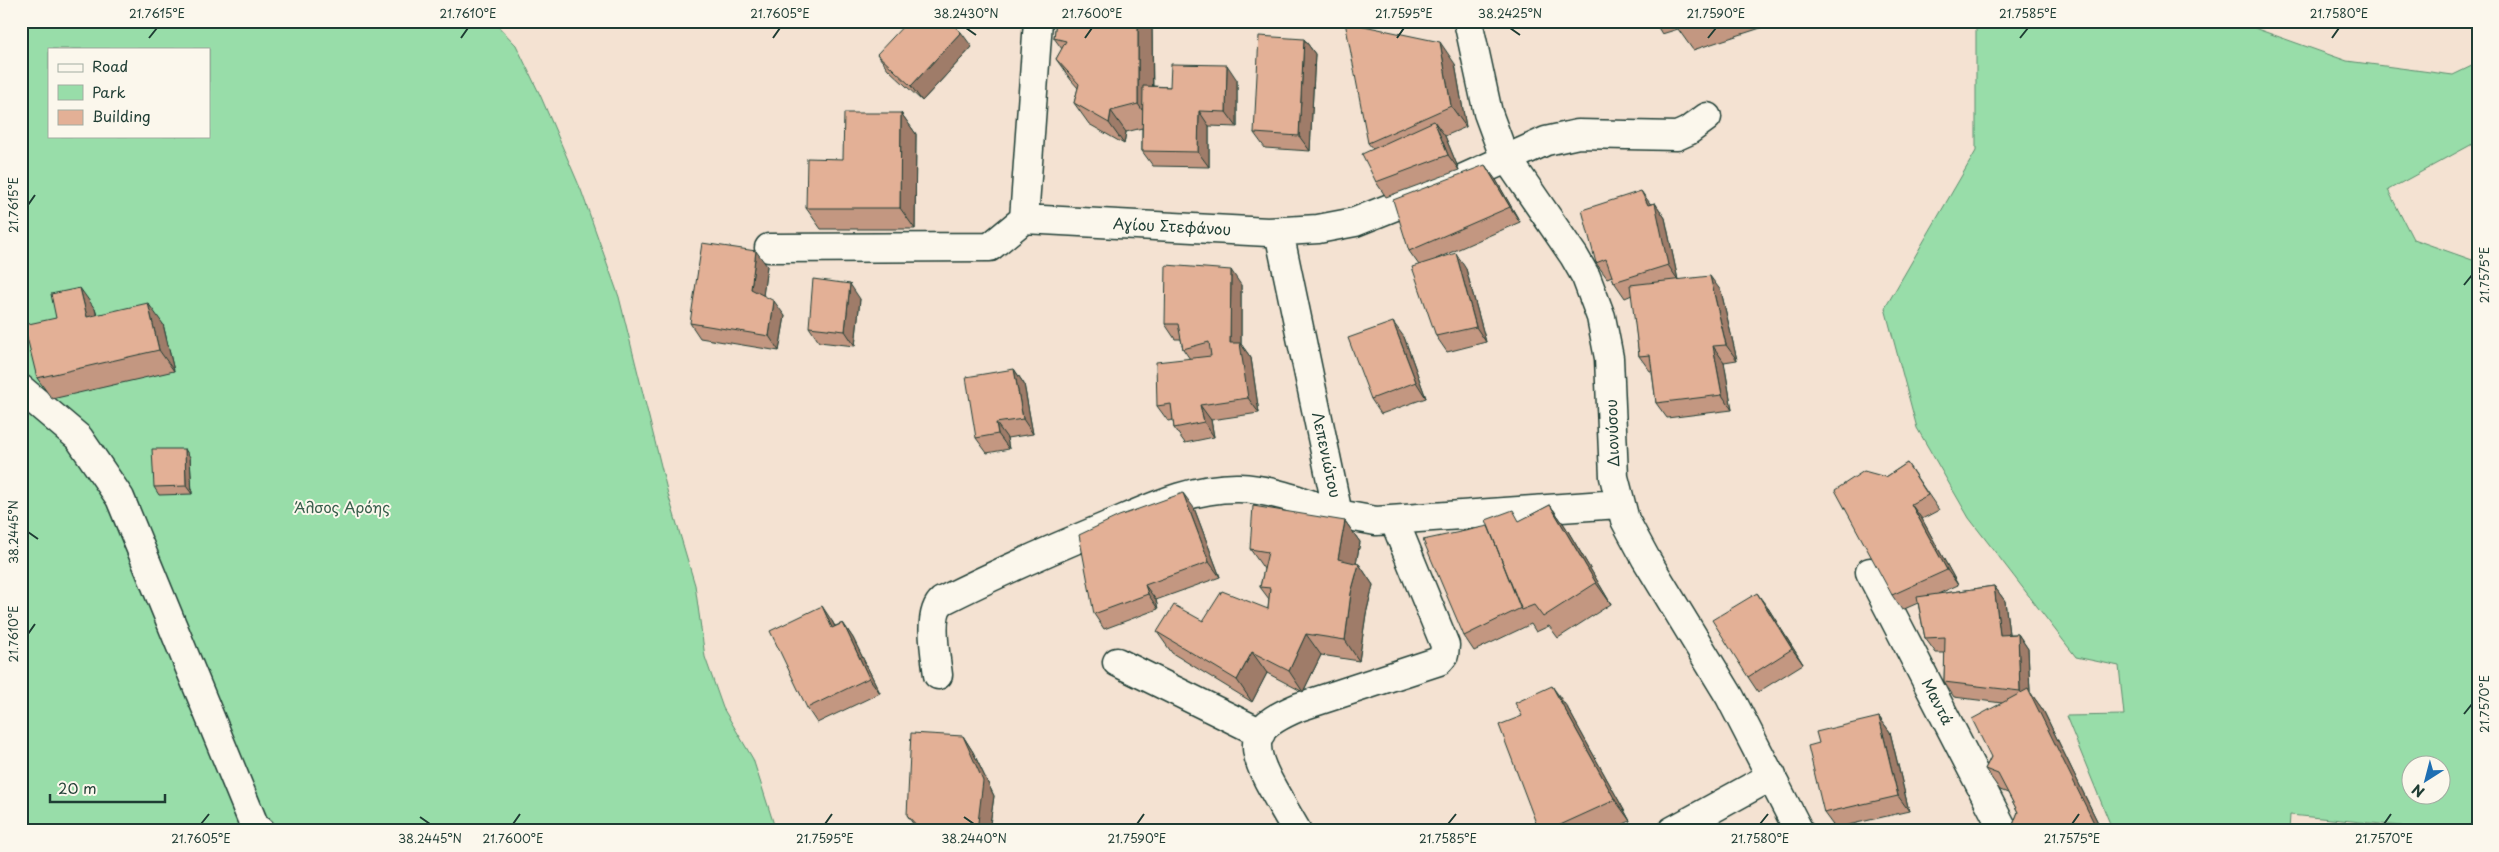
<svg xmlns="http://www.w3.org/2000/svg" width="2499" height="852" font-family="'Playpen Sans',sans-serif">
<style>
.green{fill:#98dda9;stroke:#5c8d6e;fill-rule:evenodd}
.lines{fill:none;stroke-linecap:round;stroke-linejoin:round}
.street-casing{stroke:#1f3d34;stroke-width:31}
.street{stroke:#fbf7ec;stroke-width:28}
.wall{fill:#c39781;stroke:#1f3d34}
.shaded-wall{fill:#9f7b69;stroke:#1f3d34}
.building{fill:#e3b096;stroke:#1f3d34}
.ticks{fill:none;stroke:#1f3d34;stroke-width:2}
.labels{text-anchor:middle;stroke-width:4;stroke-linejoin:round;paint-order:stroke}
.street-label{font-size:15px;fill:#1f3d34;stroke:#fbf7ec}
.park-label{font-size:15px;fill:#375d4b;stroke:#fbf7ec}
.neatline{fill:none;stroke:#1f3d34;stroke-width:2}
.ticks-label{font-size:12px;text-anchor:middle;fill:#1f3d34}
</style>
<rect width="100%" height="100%" fill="#f4e2d2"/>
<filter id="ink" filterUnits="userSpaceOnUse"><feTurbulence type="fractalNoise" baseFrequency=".02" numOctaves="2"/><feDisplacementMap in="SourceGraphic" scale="10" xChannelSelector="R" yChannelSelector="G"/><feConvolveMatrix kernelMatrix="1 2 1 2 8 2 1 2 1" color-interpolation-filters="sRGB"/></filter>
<g filter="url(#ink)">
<path class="green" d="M 21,21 L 493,21 L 516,45 L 541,97 L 581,190 L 619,297 L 668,494 L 695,585 L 705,657 L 723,708 L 753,759 L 776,831 L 21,831 ZM 49,49 L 209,49 L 209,136 L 49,136 Z
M 1976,21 L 2242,21 L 2257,29 L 2347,61 L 2453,75 L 2478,63 L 2478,141 L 2388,190 L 2413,239 L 2478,262 L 2478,822 L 2467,826 L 2467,831 L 2405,831 L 2402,826 L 2290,815 L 2289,831 L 2113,831 L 2066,716 L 2124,715 L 2119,666 L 2076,657 L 1969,518 L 1917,428 L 1885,308 L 1976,151 ZM 2412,764 L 2442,764 L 2442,794 L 2412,794 Z"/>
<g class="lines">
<g class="street-casing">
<path id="street" d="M 1038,21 L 1024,219 L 1268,232 L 1318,229 L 1355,222 L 1453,183 L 1546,141 L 1578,134 L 1677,136 L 1688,131 L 1707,117
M 1468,21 L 1488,113 L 1502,151 L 1574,256 L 1586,277 L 1601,317 L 1609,358 L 1614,477 L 1625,520 L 1646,559 L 1730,697 L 1799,831
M 769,248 L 990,247 L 1024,219
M 21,389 L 79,438 L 120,498 L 255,827 L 261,831
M 1338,514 L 1376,521 L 1619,504
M 1870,572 L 2004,831
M 1117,662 L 1261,733
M 938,675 C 936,657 927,614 942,601 C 995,574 1050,550 1105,527 C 1148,509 1191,487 1239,488 C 1272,489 1307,503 1338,514 L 1279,232
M 1297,831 C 1287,814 1277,797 1268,780 C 1246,737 1257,725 1299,707 L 1439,661 L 1444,655 L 1445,645 L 1394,520
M 1672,831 L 1772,776"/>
</g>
<use href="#street" class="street"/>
</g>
<path class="wall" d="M 1056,21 L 1148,21 L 1152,27 L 1153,86 L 1170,87 L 1237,80 L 1237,127 L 1209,126 L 1209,167 L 1153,166 L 1142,151 L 1142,128 L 1126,132 L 1124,144 L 1089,124 L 1074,103 L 1078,88 L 1071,80 L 1056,59 L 1062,49 L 1054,38 Z
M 1357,21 L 1375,21 L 1359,24 Z
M 1654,21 L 1778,21 L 1779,22 L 1693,50 L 1678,29 L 1662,34 Z
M 1304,39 L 1315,54 L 1310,151 L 1265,148 L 1254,133 Z
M 972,47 L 922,101 L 888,69 L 877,54 Z
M 1455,64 L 1466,127 L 1445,136 L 1459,170 L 1386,197 L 1376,182 L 1373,149 L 1368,143 Z
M 901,113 L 916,134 L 915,229 L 821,229 L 806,208 L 843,159 Z
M 1496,180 L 1520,222 L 1436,259 L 1466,269 L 1486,342 L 1447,352 L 1436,336 L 1419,265 L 1409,251 Z
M 1655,203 L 1665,218 L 1678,280 L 1721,291 L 1737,360 L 1724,362 L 1732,410 L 1667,418 L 1656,403 L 1652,371 L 1650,371 L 1639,356 L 1632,295 L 1625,298 L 1614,282 L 1612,276 L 1607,278 L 1596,263 L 1650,204 Z
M 767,266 L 763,295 L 785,316 L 779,351 L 700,338 L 690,323 Z
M 1241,285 L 1241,344 L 1251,358 L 1259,413 L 1211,420 L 1214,437 L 1185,443 L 1174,428 L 1173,420 L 1168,421 L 1157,406 L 1190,359 L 1183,349 L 1181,339 L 1175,339 L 1165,324 Z
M 860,299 L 855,346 L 819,342 L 809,327 Z
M 95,309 L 97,315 L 163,324 L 174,371 L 52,399 L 37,378 Z
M 1404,337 L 1426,398 L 1381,414 L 1371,399 Z
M 1014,369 L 1024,384 L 1033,434 L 1007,438 L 1009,449 L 987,453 L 976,438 Z
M 190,457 L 192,494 L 159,495 L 154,487 Z
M 1907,463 L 1939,510 L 1922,519 L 1958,585 L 1938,594 L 1994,586 L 2005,601 L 2009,634 L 2018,634 L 2028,649 L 2030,692 L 2043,710 L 2102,831 L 2017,831 L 2013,825 L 2018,812 L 2008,793 L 2000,790 L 1985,769 L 1991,757 L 2002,703 L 1954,697 L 1944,682 L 1945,653 L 1936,653 L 1925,638 L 1918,603 L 1902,610 L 1892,595 L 1886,477 Z
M 1550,505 L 1565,526 L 1611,604 L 1558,638 L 1549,626 L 1536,632 L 1531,624 L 1474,651 L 1464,636 L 1520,521 Z
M 1194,508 L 1220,577 L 1156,600 L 1158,609 L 1104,629 L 1094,614 Z
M 1345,521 L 1360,542 L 1356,564 L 1359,564 L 1373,585 L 1366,614 L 1359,661 L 1321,655 L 1303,692 L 1267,673 L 1252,702 L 1172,653 L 1157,632 L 1203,621 L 1268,609 L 1269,599 L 1260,587 L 1264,569 L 1250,549 Z
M 1768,608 L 1803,664 L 1758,692 L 1748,677 Z
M 832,621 L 835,626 L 843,623 L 853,638 L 880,693 L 817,723 L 807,708 Z
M 1567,707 L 1630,821 L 1609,831 L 1539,831 Z
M 1879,717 L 1890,732 L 1909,811 L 1835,828 L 1824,813 L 1819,743 Z
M 963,736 L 973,752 L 994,796 L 989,831 L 918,831 L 907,815 Z"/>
<path class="shaded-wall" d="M 1138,21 L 1148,21 L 1152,27 L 1153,126 L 1138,104 Z
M 961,32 L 972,47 L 922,101 L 911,86 Z
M 1304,39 L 1315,54 L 1310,151 L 1299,136 Z
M 1440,42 L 1455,64 L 1466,127 L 1451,106 Z
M 1227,65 L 1237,80 L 1237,127 L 1226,112 Z
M 1111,111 L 1126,132 L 1124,144 L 1109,123 Z
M 1199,111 L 1209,126 L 1209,167 L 1198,152 Z
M 901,113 L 916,134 L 915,229 L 900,208 Z
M 1434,121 L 1445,136 L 1459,170 L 1448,155 Z
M 1485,165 L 1496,180 L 1520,222 L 1510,207 Z
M 1641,191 L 1652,206 L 1655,203 L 1665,218 L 1678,280 L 1668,265 L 1648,205 Z
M 756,251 L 767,266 L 762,304 L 751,289 Z
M 1456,253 L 1466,269 L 1486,342 L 1476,327 Z
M 1231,270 L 1241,285 L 1241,344 L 1251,358 L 1259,413 L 1248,398 L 1230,343 Z
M 1710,276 L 1721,291 L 1737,360 L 1726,345 Z
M 850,284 L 860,299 L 855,346 L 845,331 Z
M 80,288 L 95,309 L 102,339 L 87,317 Z
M 774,301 L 785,316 L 779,351 L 769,336 Z
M 148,303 L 163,324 L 174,371 L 159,350 Z
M 1393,322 L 1404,337 L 1426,398 L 1416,382 Z
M 1713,346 L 1724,362 L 1732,410 L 1722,395 Z
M 1014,369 L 1024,384 L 1033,434 L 1023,419 Z
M 1200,405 L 1211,420 L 1214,437 L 1204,422 Z
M 996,423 L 1007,438 L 1009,449 L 998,434 Z
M 185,449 L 190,457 L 192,494 L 186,486 Z
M 1183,493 L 1194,508 L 1220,577 L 1209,562 Z
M 1911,504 L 1922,519 L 1958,585 L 1947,570 Z
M 1550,505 L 1565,526 L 1611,604 L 1596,583 Z
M 1345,521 L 1360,542 L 1353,581 L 1338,559 Z
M 1359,564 L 1373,585 L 1366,614 L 1359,661 L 1345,640 L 1351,593 Z
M 1145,585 L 1156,600 L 1158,609 L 1148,594 Z
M 1994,586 L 2005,601 L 2011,650 L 2000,635 Z
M 1757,593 L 1768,608 L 1803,664 L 1792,649 Z
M 822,606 L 832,621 L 843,643 L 832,628 Z
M 843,623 L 853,638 L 880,693 L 869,678 Z
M 1306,634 L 1321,655 L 1303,692 L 1289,671 Z
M 2018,634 L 2028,649 L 2030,692 L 2043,710 L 2102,831 L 2098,831 L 2031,706 L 2020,691 Z
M 1252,652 L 1267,673 L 1252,702 L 1237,680 Z
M 1552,686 L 1567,707 L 1630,821 L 1615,800 Z
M 1879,717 L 1890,732 L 1909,811 L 1898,796 Z
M 963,736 L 973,752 L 994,796 L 989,831 L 977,831 Z"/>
<path class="building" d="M 908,21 L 949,21 L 961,32 L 911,86 L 877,54 Z
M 1056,21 L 1138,21 L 1138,104 L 1111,111 L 1109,123 L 1074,103 L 1079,84 L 1056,59 L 1066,41 L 1054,38 Z
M 1675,21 L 1700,21 L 1678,28 Z
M 1345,22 L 1440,42 L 1451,106 L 1368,143 Z
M 1259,36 L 1304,39 L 1299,136 L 1254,133 Z
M 1171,64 L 1227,65 L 1226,112 L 1199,111 L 1198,152 L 1142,151 L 1143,86 L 1170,87 Z
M 844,113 L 901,113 L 900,208 L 806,208 L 807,158 L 843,159 Z
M 1434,121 L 1448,155 L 1376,182 L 1362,154 Z
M 1485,165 L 1510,207 L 1409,251 L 1393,200 Z
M 1641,191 L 1648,205 L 1655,203 L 1668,265 L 1614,282 L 1606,259 L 1596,263 L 1582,210 Z
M 702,243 L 756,251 L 751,289 L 774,301 L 769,336 L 690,323 Z
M 1456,253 L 1476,327 L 1436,336 L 1412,267 Z
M 1166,265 L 1231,270 L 1230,343 L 1240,343 L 1248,398 L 1200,405 L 1204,422 L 1174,428 L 1171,404 L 1157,406 L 1156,362 L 1211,356 L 1209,342 L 1183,349 L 1178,324 L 1165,324 Z
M 1710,276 L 1726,345 L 1713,346 L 1722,395 L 1656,403 L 1650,355 L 1639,356 L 1630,285 Z
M 813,279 L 850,284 L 845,331 L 809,327 Z
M 80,288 L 87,317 L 148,303 L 159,350 L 37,378 L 24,325 L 56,318 L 51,294 Z
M 1393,322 L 1416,382 L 1371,399 L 1348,338 Z
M 1014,369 L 1023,419 L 996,423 L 998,434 L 976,438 L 966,377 Z
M 152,449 L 185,449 L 186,486 L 154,487 Z
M 1907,463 L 1928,495 L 1911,504 L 1947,570 L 1892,595 L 1835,490 L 1864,471 L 1886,477 Z
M 1183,493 L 1209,562 L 1145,585 L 1148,594 L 1094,614 L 1079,535 L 1119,516 Z
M 1550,505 L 1596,583 L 1543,617 L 1534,605 L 1521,610 L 1486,520 L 1513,510 L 1519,521 Z
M 1253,506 L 1345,521 L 1338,559 L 1359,564 L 1351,593 L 1345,640 L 1306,634 L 1289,671 L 1252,652 L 1237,680 L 1157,632 L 1174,605 L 1203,621 L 1222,591 L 1268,609 L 1270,588 L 1260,587 L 1268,552 L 1250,549 Z
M 1488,526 L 1521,608 L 1464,636 L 1423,540 Z
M 1994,586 L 2000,635 L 2018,634 L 2020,691 L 1944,682 L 1945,637 L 1925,638 L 1917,597 Z
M 1757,593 L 1792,649 L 1748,677 L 1712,620 Z
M 822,606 L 832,628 L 843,623 L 869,678 L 807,708 L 770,631 Z
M 1552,686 L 1615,800 L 1547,831 L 1539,831 L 1499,725 L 1522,716 L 1515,703 Z
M 2028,689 L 2098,831 L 2027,831 L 2013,825 L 2018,812 L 1998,774 L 1985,769 L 1991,757 L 1972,719 Z
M 1879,717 L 1898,796 L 1824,813 L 1808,746 L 1819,743 L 1816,732 Z
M 911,733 L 963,736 L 983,781 L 977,831 L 922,831 L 907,815 Z"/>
</g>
<path class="ticks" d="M 966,28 L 976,35M 1510,28 L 1520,35M 149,38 L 157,28M 461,38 L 468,28M 773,38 L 780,28M 1085,38 L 1092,28M 1397,38 L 1404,28M 1708,38 L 1716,28M 2020,38 L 2028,28M 2332,38 L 2339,28M 28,205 L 35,195M 2464,285 L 2472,275M 28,532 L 38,539M 28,634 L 35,624M 2464,714 L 2472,704M 420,817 L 430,824M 964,817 L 974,824M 201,824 L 209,814M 513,824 L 520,814M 825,824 L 832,814M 1137,824 L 1144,814M 1448,824 L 1456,814M 1760,824 L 1768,814M 2072,824 L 2079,814M 2384,824 L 2391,814"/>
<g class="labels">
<g class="street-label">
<text transform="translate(1172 227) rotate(3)" y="5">Αγίου Στεφάνου</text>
<text transform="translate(1613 433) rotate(-92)" y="5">Διονύσου</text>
<text transform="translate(1326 455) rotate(78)" y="5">Λεπενιώτου</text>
<text transform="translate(1937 702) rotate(63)" y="5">Μαντά</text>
</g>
<g class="park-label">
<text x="342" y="513">Άλσος Αρόης</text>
</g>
</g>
<rect width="2499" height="852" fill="none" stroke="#fbf7ec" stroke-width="55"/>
<rect x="48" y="48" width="162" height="90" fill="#fbf7ec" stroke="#a3ada2"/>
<rect x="58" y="64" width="25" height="8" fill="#fbf7ec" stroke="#a3ada2"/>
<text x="92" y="72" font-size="15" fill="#1f3d34">Road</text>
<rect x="58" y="85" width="25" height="15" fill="#98dda9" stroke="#a3ada2"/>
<text x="92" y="98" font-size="15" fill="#1f3d34">Park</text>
<rect x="58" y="110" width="25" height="15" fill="#e3b096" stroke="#a3ada2"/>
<text x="92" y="122" font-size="15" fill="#1f3d34">Building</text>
<g transform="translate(2426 780) rotate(216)"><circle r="24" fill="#fbf7ec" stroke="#a3ada2"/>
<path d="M0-4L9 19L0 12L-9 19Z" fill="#1f6fb2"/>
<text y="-8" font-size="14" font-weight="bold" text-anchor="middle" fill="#1f3d34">N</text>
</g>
<path d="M50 794v8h115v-8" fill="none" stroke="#1f3d34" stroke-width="2.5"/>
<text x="58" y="794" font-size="15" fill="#1f3d34" stroke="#fbf7ec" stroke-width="4" paint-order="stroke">20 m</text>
<rect x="28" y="28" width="2444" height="796" class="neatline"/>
<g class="ticks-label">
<text x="157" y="18">21.7615°E</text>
<text x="468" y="18">21.7610°E</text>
<text x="780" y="18">21.7605°E</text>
<text x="966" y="18">38.2430°N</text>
<text x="1092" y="18">21.7600°E</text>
<text x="1404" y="18">21.7595°E</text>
<text x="1510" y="18">38.2425°N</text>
<text x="1716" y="18">21.7590°E</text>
<text x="2028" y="18">21.7585°E</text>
<text x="2339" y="18">21.7580°E</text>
<text transform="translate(14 205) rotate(-90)" y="4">21.7615°E</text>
<text transform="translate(2485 275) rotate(-90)" y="4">21.7575°E</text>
<text transform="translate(14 532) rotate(-90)" y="4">38.2445°N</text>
<text transform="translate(14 634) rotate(-90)" y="4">21.7610°E</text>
<text transform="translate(2485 704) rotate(-90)" y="4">21.7570°E</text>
<text x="201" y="843">21.7605°E</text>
<text x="430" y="843">38.2445°N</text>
<text x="513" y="843">21.7600°E</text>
<text x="825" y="843">21.7595°E</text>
<text x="974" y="843">38.2440°N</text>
<text x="1137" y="843">21.7590°E</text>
<text x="1448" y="843">21.7585°E</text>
<text x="1760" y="843">21.7580°E</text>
<text x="2072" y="843">21.7575°E</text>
<text x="2384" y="843">21.7570°E</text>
</g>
</svg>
